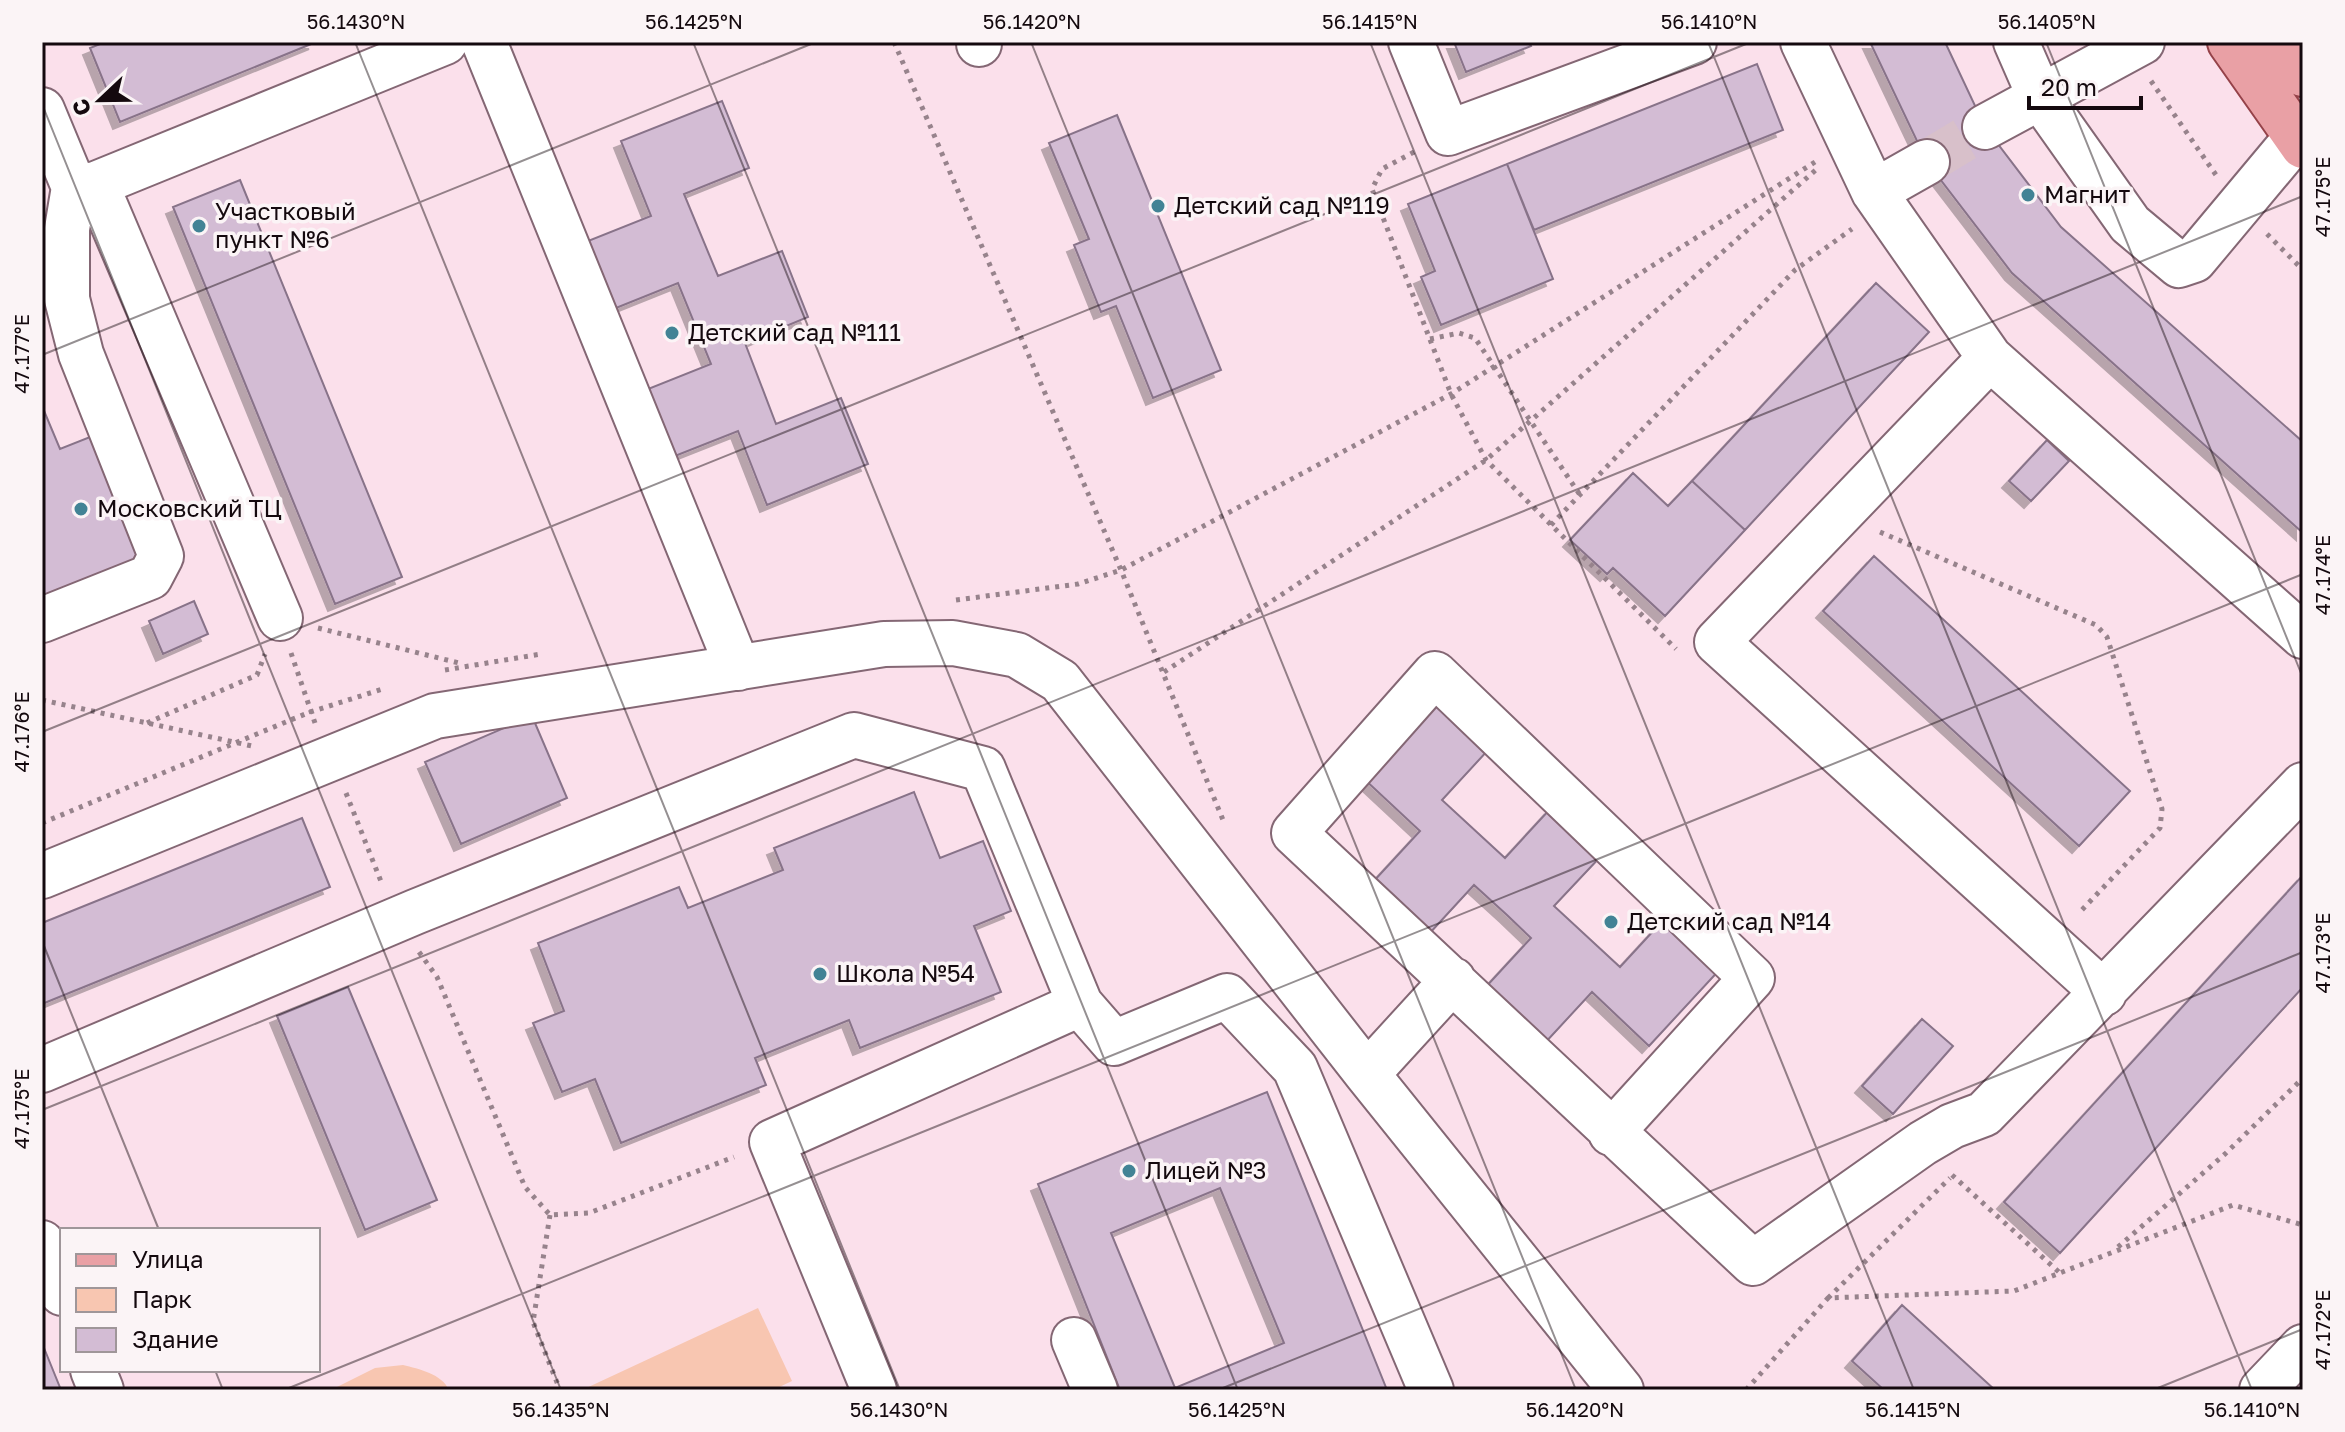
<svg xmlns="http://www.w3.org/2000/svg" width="2345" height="1432" font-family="'Golos Text',sans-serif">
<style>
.green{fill:#f8c6b1}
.building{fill:#d3bcd4;stroke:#887389;stroke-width:2;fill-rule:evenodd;filter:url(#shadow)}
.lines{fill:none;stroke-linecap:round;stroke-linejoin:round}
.minor-tunnel{stroke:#d8c0ca;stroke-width:44;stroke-dasharray:44 22;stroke-linecap:butt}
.minor-casing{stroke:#846774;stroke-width:48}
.major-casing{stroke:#954249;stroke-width:48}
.path{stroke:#97838c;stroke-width:5;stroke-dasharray:4 6;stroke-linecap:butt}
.minor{stroke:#fff;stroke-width:44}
.major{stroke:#e9a0a5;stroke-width:44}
.ticks{fill:none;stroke:#14090e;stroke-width:2;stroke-opacity:0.45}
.poi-dot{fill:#428395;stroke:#fbf4f6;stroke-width:3}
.labels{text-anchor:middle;stroke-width:7;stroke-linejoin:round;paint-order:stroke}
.poi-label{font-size:24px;fill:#14090e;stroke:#fbf4f6;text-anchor:start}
.neatline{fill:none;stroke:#14090e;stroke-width:3}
.ticks-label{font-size:20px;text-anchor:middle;fill:#14090e}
</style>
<defs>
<filter id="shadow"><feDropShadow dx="-7" dy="7" stdDeviation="0" flood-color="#0004"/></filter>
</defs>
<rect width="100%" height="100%" fill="#fbe0eb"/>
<path class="green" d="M 758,1308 L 792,1381 L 773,1390 L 582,1390 Z
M 403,1365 C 419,1369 442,1374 449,1390 L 331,1390 L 375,1368 Z"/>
<path class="building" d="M 105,42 L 316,42 L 120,122 L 90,48 Z
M 1454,42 L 1529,42 L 1531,46 L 1466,72 Z
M 1870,42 L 1945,42 L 1985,127 L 2061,227 L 2303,442 L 2303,533 L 2012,273 L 1927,162 Z
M 1757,64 L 1783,130 L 1534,230 L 1507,164 Z
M 722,101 L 749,168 L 684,194 L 718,276 L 782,251 L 808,317 L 745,343 L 776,424 L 841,398 L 868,464 L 767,505 L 738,431 L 675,456 L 648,389 L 711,364 L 678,283 L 616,308 L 588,241 L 651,216 L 621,141 Z
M 1117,115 L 1221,370 L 1153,398 L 1116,306 L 1101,312 L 1074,245 L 1089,239 L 1049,143 Z
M 1507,164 L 1553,279 L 1441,325 L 1421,277 L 1435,271 L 1408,204 Z
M 240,180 L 402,577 L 335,604 L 173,207 Z
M 1876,283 L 1929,332 L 1745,530 L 1692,481 Z
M 42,406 L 60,449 L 90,437 L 144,569 L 42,611 Z
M 2047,440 L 2069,461 L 2031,501 L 2009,481 Z
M 1633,473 L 1668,506 L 1692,481 L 1745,530 L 1665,616 L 1613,568 L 1607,574 L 1570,540 Z
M 1874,556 L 2130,791 L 2079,846 L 1823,611 Z
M 194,601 L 208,634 L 163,654 L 149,621 Z
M 1434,699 L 1489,749 L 1442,800 L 1505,858 L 1551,808 L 1602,855 L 1554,906 L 1620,967 L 1668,915 L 1723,966 L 1649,1046 L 1592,992 L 1543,1045 L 1483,990 L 1531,938 L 1507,915 L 1474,885 L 1428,935 L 1372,883 L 1420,831 L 1362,777 Z
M 532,716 L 567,798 L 461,844 L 425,762 Z
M 914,792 L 940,858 L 983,841 L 1011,911 L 974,926 L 1001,992 L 860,1048 L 849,1020 L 755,1058 L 766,1085 L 621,1143 L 595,1079 L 562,1092 L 533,1023 L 564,1011 L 538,943 L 679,887 L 688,908 L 783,870 L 774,848 Z
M 302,818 L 330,887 L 42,1004 L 42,923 Z
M 2303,875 L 2303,987 L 2060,1253 L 2004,1202 Z
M 348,987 L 437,1200 L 365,1230 L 277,1016 Z
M 1922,1019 L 1953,1046 L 1893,1114 L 1862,1086 Z
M 1267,1092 L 1387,1390 L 1120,1390 L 1038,1184 ZM 1220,1188 L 1284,1343 L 1175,1388 L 1111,1233 Z
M 1902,1305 L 1995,1390 L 1884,1390 L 1852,1361 Z
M 42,1343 L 61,1390 L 42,1390 Z"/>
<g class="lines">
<path class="minor-tunnel" d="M 1927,162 L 1985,127"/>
<g class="minor-casing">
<path id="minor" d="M 484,42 L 738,668
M 979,42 L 979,44
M 1411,42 L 1448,133 L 1694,42
M 1803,42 L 1874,192 L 1990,358 L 2303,636
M 2016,42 L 2040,97 L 2130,224 L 2179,265 L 2194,260 L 2296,138
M 42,110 L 74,187 L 67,229 L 67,299 L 81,354 L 161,556 L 150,577 L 42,620
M 1985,127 L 2142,42
M 96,184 L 280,618
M 74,187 L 96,184 L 445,42
M 1874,192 L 1927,162
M 1990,358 L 1717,642 L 2104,993
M 42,876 L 435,716 L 884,644 L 953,643 L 1017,655 L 1060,681 L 1367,1074 L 1621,1390
M 1080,1004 L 1114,1043 L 1227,996 L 1295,1068 L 1431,1390
M 42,1070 L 415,912 L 854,735 L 983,769 L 1080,1004 L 772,1142 L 874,1390
M 1367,1074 L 1453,980
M 1611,1133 L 1752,978 L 1435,674 L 1294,833 L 1753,1263 L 1923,1143 L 1952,1126 L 1984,1114 L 2303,785
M 42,1243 L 62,1293
M 1074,1340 L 1095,1390
M 93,1370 L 101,1390
M 2262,1390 L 2303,1347"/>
</g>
<g class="major-casing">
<path id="major" d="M 2230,42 L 2303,146
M 2280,42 L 2303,74"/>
</g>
<path class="path" d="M 894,42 L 1121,570 L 1223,820
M 2151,81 L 2216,175
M 1414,152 L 1382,169 L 1372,189 L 1451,394 L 1486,460 L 1676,649
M 2267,234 L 2303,270
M 1430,339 L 1459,333 L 1475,338 L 1580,495
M 1551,525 L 1795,270 L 1852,229
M 1880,532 L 2096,625 L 2107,637 L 2162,809 L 2160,828 L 2078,914
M 956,600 L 1078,584 L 1121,570 L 1451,394 L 1815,162
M 318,628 L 463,664
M 291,653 L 315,723
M 445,670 L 541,654
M 1164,672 L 1486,460 L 1818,168
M 42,700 L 252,746
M 147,723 L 257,675 L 265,654
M 346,793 L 382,884
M 42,823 L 310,712 L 386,688
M 419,952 L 437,977 L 525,1187 L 550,1215 L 589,1213 L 734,1157
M 1952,1175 L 2060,1273
M 550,1215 L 533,1322 L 560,1390
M 2118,1247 L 2225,1154 L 2303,1078
M 1828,1298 L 1950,1178
M 1746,1390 L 1828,1298 L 2014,1291 L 2233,1205 L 2303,1225"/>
<use href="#minor" class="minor"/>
<use href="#major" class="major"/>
</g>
<path class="ticks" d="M 355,42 L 900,1390M 693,42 L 1238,1390M 1031,42 L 1576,1390M 1370,42 L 1914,1390M 1708,42 L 2252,1390M 2046,42 L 2303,678M 42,104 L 561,1390M 42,355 L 816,42M 42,732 L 1751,42M 42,941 L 159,1230M 42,1110 L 2303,196M 215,1370 L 223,1390M 284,1390 L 2303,574M 1218,1390 L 2303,952M 2153,1390 L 2303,1329"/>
<g class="poi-dot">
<circle cx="2028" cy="195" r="8"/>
<circle cx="1158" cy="206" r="8"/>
<circle cx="199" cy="226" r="8"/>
<circle cx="672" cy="333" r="8"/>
<circle cx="81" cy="509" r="8"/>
<circle cx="1611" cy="922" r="8"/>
<circle cx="820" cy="974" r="8"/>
<circle cx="1129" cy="1171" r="8"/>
</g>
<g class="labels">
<g class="poi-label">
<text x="2044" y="203">Магнит</text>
<text x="1174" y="214">Детский сад №119</text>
<text x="215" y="220">Участковый<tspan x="215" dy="28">пункт №6</tspan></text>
<text x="688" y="341">Детский сад №111</text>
<text x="97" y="517">Московский ТЦ</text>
<text x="1627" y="930">Детский сад №14</text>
<text x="836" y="982">Школа №54</text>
<text x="1145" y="1179">Лицей №3</text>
</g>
</g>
<rect width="2345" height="1432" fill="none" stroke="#fbf4f6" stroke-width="88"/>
<rect x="60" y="1228" width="260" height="144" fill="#fbf4f6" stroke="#9f9699" stroke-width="2"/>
<rect x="76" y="1254" width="40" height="12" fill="#e9a0a5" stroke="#9f9699" stroke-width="2"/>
<text x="132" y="1268" font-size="24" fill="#14090e">Улица</text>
<rect x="76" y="1288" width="40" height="24" fill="#f8c6b1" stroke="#9f9699" stroke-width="2"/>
<text x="132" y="1308" font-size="24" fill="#14090e">Парк</text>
<rect x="76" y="1328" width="40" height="24" fill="#d3bcd4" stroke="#9f9699" stroke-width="2"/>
<text x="132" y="1348" font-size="24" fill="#14090e">Здание</text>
<g transform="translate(100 100) rotate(248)" stroke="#fbf4f6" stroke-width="6" paint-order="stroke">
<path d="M0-6L14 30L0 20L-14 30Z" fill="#14090e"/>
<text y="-12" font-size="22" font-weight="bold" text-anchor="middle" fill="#14090e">С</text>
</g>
<path d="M2029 96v12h112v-12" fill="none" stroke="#14090e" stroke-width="4"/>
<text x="2041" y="96" font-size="24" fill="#14090e" stroke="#fbf4f6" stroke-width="6" paint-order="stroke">20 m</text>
<rect x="44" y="44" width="2257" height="1344" class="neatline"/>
<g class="ticks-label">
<text x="356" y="29">56.1430°N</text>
<text x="694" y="29">56.1425°N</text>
<text x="1032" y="29">56.1420°N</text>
<text x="1370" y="29">56.1415°N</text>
<text x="1709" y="29">56.1410°N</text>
<text x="2047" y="29">56.1405°N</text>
<text transform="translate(2323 197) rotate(-90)" y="7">47.175°E</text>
<text transform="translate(22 354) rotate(-90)" y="7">47.177°E</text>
<text transform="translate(2323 575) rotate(-90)" y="7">47.174°E</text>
<text transform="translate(22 732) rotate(-90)" y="7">47.176°E</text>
<text transform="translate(2323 953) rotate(-90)" y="7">47.173°E</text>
<text transform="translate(22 1109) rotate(-90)" y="7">47.175°E</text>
<text transform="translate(2323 1330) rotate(-90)" y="7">47.172°E</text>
<text x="561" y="1417">56.1435°N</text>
<text x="899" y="1417">56.1430°N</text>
<text x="1237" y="1417">56.1425°N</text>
<text x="1575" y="1417">56.1420°N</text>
<text x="1913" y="1417">56.1415°N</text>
<text x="2252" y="1417">56.1410°N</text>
</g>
</svg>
